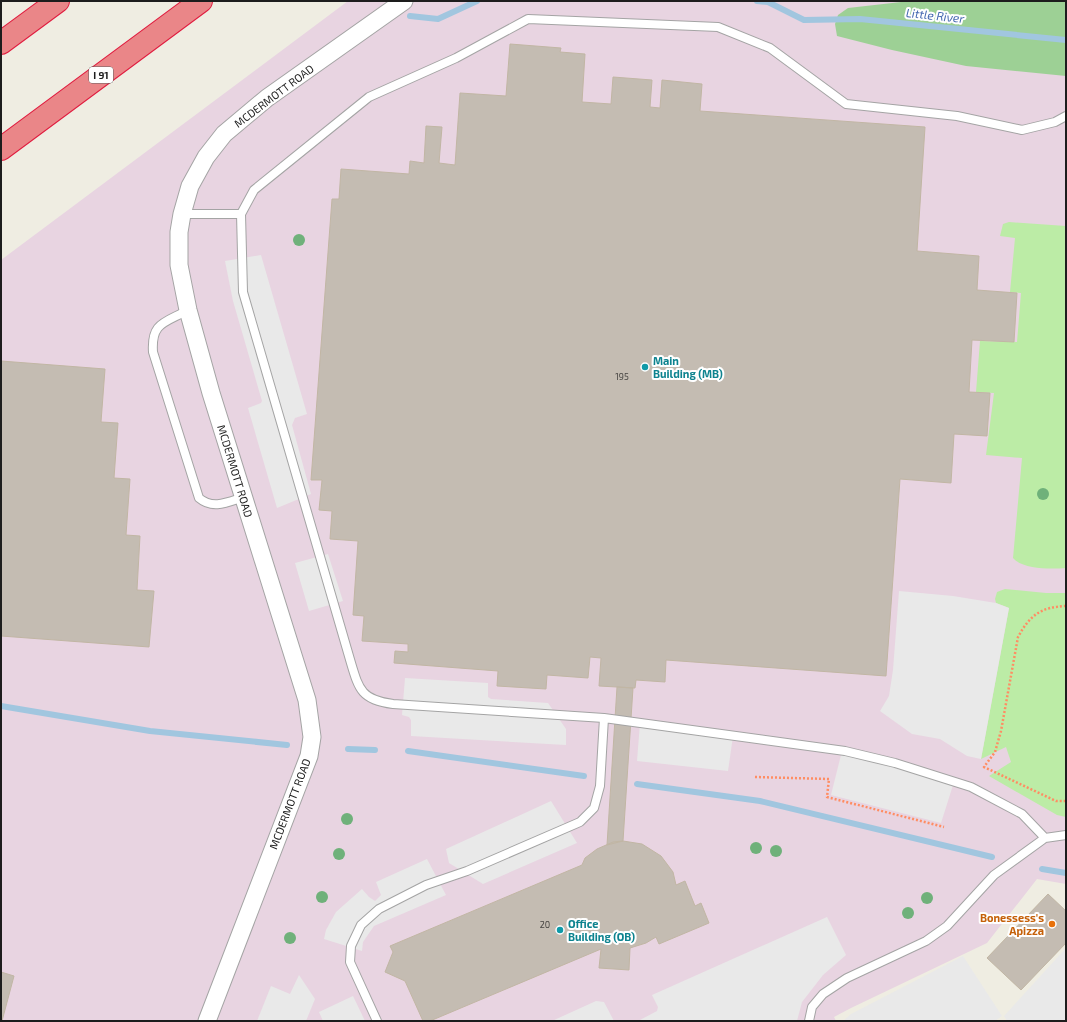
<svg xmlns="http://www.w3.org/2000/svg" width="1067" height="1022" font-family="'Exo 2',sans-serif">
<style>
.industrial{fill:#e8d4e1}
.grass{fill:#bceca6}
.forest{fill:#9dd095}
.parking{fill:#e9e9e9}
.lines{fill:none;stroke-linecap:round;stroke-linejoin:round}
.stream{stroke:#a1c6df;stroke-width:6}
.building{fill:#c4bcb2;stroke:#c1b6a4}
.lane-casing{stroke:#a4a4a4;stroke-width:10}
.street-casing{stroke:#a4a4a4;stroke-width:19}
.highway-casing{stroke:#e01c3f;stroke-width:24}
.path{stroke:#ff8d63;stroke-width:2.5;stroke-dasharray:2 2;stroke-linecap:butt}
.lane{stroke:#fff;stroke-width:8}
.street{stroke:#fff;stroke-width:17}
.highway{stroke:#ea8688;stroke-width:22}
.tree{fill:#6fb17a}
.culture-dot{fill:#0f9aa8;stroke:#fff;stroke-width:1.5}
.food-dot{fill:#e8710a;stroke:#fff;stroke-width:1.5}
.labels{text-anchor:middle;stroke-width:4;stroke-linejoin:round;paint-order:stroke}
.number-label{font-size:9px;fill:#474542}
.shield{fill:#fff;stroke:#616161;stroke-width:1}
.shield-label{font-size:10px;font-weight:bold;fill:#1d1d1d}
.street-label{font-size:11px;fill:#1d1d1d;stroke:#fff}
.culture-label{font-size:11px;font-weight:bold;fill:#0d838f;stroke:#fff;text-anchor:start}
.food-label{font-size:11px;font-weight:bold;fill:#c56008;stroke:#fff;text-anchor:end}
.water-label{font-size:12px;font-style:italic;fill:#4669b1;stroke:#fff}
</style>
<rect width="100%" height="100%" fill="#efede2"/>
<path class="industrial" d="M 348,1 L 1066,1 L 1066,884 L 1037,879 L 987,943 L 851,1008 L 834,1017 L 836,1021 L 1,1021 L 1,260 Z"/>
<path class="grass" d="M 1009,222 L 1066,226 L 1066,568 C 1052,569 1023,570 1013,558 L 1022,458 L 986,455 L 994,393 L 976,392 L 980,341 L 1017,342 L 1021,293 L 1010,292 L 1015,238 L 1000,236 L 1003,224 Z
M 1005,589 L 1046,593 L 1066,593 L 1066,817 L 1057,815 L 989,776 L 1011,762 L 1006,747 L 981,759 L 1009,608 L 996,603 L 995,599 L 997,592 Z"/>
<path class="forest" d="M 910,1 L 1066,1 L 1066,76 L 966,66 L 892,50 L 837,36 L 835,24 L 838,15 L 848,8 Z"/>
<path class="parking" d="M 261,255 L 307,414 L 295,418 L 292,425 L 311,494 L 277,508 L 248,408 L 261,403 L 262,401 L 233,301 L 225,261 Z
M 328,554 L 343,601 L 309,611 L 295,563 Z
M 899,591 L 953,596 L 996,603 L 1009,608 L 981,759 L 967,756 L 940,739 L 912,734 L 880,711 L 889,696 L 893,670 Z
M 405,678 L 488,683 L 488,697 L 491,699 L 548,703 L 566,729 L 566,745 L 411,736 L 411,720 L 409,717 L 402,715 Z
M 640,723 L 733,736 L 728,771 L 637,761 Z
M 842,751 L 954,782 L 941,823 L 831,795 Z
M 551,801 L 577,843 L 483,884 L 449,863 L 446,849 Z
M 427,859 L 446,895 L 374,926 L 363,942 L 362,951 L 324,939 L 326,930 L 336,912 L 362,889 L 369,897 L 375,901 L 381,895 L 376,882 Z
M 827,917 L 846,955 L 823,975 L 802,1002 L 797,1021 L 638,1021 L 657,1011 L 658,1007 L 652,995 Z
M 1066,948 L 1066,1021 L 1007,1021 L 1004,1016 Z
M 963,956 L 1002,1016 L 995,1021 L 843,1021 L 851,1014 Z
M 299,975 L 315,999 L 306,1021 L 257,1021 L 271,986 L 290,994 Z
M 353,996 L 365,1021 L 323,1021 L 319,1012 Z
M 596,1001 L 604,1002 L 614,1021 L 552,1021 Z"/>
<g class="lines">
<path class="stream" d="M 757,1 L 768,2 L 804,20 L 860,19 L 1066,40
M 410,16 L 438,19 L 477,1
M 1,706 L 150,731 L 287,745
M 348,749 L 375,750
M 408,751 L 584,776
M 637,784 L 760,801 L 992,857
M 1042,869 L 1066,873"/>
</g>
<path class="building" d="M 510,44 L 561,48 L 560,52 L 585,54 L 582,102 L 611,104 L 613,77 L 652,80 L 650,107 L 660,108 L 662,80 L 702,84 L 700,111 L 925,127 L 917,251 L 979,256 L 977,290 L 1017,293 L 1014,342 L 972,340 L 969,392 L 990,393 L 987,436 L 954,434 L 951,483 L 900,479 L 886,676 L 666,660 L 665,682 L 636,680 L 635,688 L 599,686 L 601,658 L 590,657 L 588,678 L 547,675 L 546,689 L 497,686 L 498,671 L 394,663 L 395,651 L 408,652 L 408,644 L 362,641 L 364,616 L 353,615 L 358,541 L 330,539 L 332,511 L 319,510 L 322,480 L 311,480 L 332,199 L 339,199 L 341,169 L 409,174 L 410,161 L 424,163 L 426,126 L 442,127 L 439,163 L 455,165 L 460,93 L 506,96 Z
M 1,361 L 105,369 L 101,422 L 118,423 L 114,478 L 130,479 L 126,535 L 140,536 L 137,590 L 154,591 L 149,647 L 1,636 Z
M 617,687 L 633,688 L 623,841 L 607,845 Z
M 623,841 L 642,844 L 661,856 L 673,872 L 676,885 L 685,881 L 695,906 L 701,903 L 709,923 L 659,944 L 656,937 L 646,943 L 630,948 L 629,970 L 599,968 L 601,949 L 430,1021 L 423,1021 L 405,981 L 385,972 L 393,952 L 390,946 L 582,865 L 585,858 L 597,849 L 613,842 Z
M 1048,894 L 1066,911 L 1066,943 L 1021,990 L 987,958 Z
M 1,972 L 14,976 L 2,1021 L 1,1021 Z"/>
<g class="lines">
<g class="lane-casing">
<path id="lane" d="M 182,214 L 241,214
M 188,310 C 165,323 151,322 153,352 L 199,498 C 213,510 228,502 244,497
M 1045,838 L 1022,814 L 971,787 L 895,763 L 845,751 L 604,718 L 393,704 C 362,700 359,690 351,663 L 243,292 L 241,214 L 254,190 L 369,97 L 456,58 L 528,19 L 718,27 L 770,48 L 846,104 L 957,116 L 1022,130 L 1055,122 L 1066,116
M 377,1021 L 350,962 L 351,946 L 361,925 L 379,909 L 426,885 L 467,871 L 580,822 L 594,808 L 600,786 L 604,718
M 809,1021 L 812,1007 L 823,994 L 847,978 L 926,941 L 947,926 L 994,875 L 1045,838 L 1066,835"/>
</g>
<g class="street-casing">
<path id="street" d="M 207,1021 L 309,756 L 312,737 L 307,700 L 211,393 L 188,310 L 179,265 L 179,232 L 182,214 L 190,186 L 206,157 L 224,134 L 267,98 L 404,1"/>
</g>
<g class="highway-casing">
<path id="highway" d="M 1,43 L 58,1
M 1,149 L 201,1"/>
</g>
<path class="path" d="M 1066,606 C 1041,607 1030,615 1018,637 L 1001,731 L 995,752 L 984,767 L 1056,801 L 1066,801
M 755,777 L 829,779 L 827,797 L 944,827"/>
<use href="#lane" class="lane"/>
<use href="#street" class="street"/>
<use href="#highway" class="highway"/>
</g>
<g class="tree">
<circle cx="299" cy="240" r="6"/>
<circle cx="1043" cy="494" r="6"/>
<circle cx="347" cy="819" r="6"/>
<circle cx="756" cy="848" r="6"/>
<circle cx="776" cy="851" r="6"/>
<circle cx="339" cy="854" r="6"/>
<circle cx="322" cy="897" r="6"/>
<circle cx="927" cy="898" r="6"/>
<circle cx="908" cy="913" r="6"/>
<circle cx="290" cy="938" r="6"/>
</g>
<g class="culture-dot">
<circle cx="645" cy="367" r="4"/>
<circle cx="560" cy="930" r="4"/>
</g>
<circle class="food-dot" cx="1052" cy="924" r="4"/>
<g class="labels">
<g class="number-label">
<text x="622" y="380">195</text>
<text x="545" y="928">20</text>
</g>
<rect class="shield" x="89" y="67" width="24" height="16" rx="3"/>
<g class="shield-label">
<text x="101" y="79">I 91</text>
</g>
<g class="street-label">
<text transform="translate(274 96) rotate(-37)" y="4">MCDERMOTT ROAD</text>
<text transform="translate(235 471) rotate(73)" y="4">MCDERMOTT ROAD</text>
<text transform="translate(290 804) rotate(-69)" y="4">MCDERMOTT ROAD</text>
</g>
<g class="culture-label">
<text x="653" y="365">Main<tspan x="653" dy="13">Building (MB)</tspan></text>
<text x="568" y="928">Office<tspan x="568" dy="13">Building (OB)</tspan></text>
</g>
<g class="food-label">
<text x="1044" y="922">Bonessess's<tspan x="1044" dy="13">Apizza</tspan></text>
</g>
<g class="water-label">
<text transform="translate(935 16) rotate(6)" y="4">Little River</text>
</g>
</g>
<rect width="1067" height="1022" fill="none" stroke="#1d1d1d" stroke-width="4"/>
</svg>
